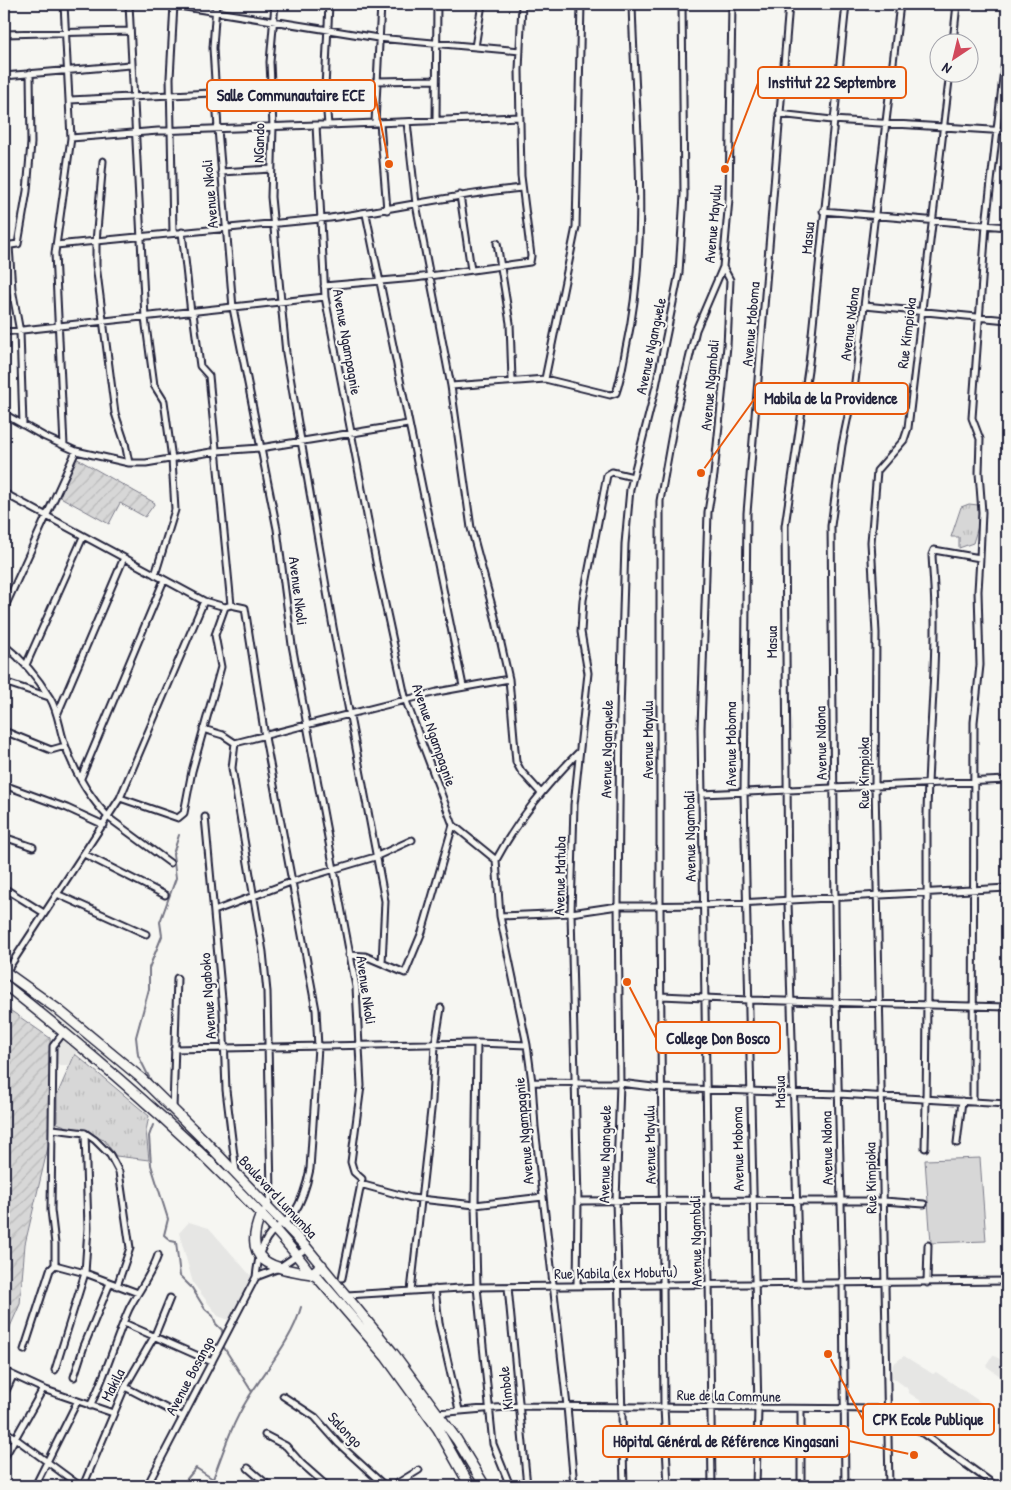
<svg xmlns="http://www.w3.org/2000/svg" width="1011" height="1490" font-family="'Patrick Hand',sans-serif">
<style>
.built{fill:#e6e6e4}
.grass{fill:url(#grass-tufts);stroke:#7c7c89}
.garden{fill:url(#garden-furrows);stroke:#7c7c89}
.pitch{fill:#d7d7d7;stroke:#7c7c89}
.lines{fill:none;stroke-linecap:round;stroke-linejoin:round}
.stream{stroke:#757583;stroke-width:2}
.minor-casing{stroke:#22223b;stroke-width:9}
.trunk-casing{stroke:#22223b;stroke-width:12}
.minor{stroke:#f6f6f2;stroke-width:5}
.trunk{stroke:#f6f6f2;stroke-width:9}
.labels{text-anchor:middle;stroke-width:4;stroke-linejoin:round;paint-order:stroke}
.street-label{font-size:15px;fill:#22223b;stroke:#f6f6f2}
.leader{fill:none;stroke:#e8590c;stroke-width:2}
.callout-dot{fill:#e8590c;stroke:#f6f6f2;stroke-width:2}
.callout{fill:#f6f6f2;stroke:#e8590c;stroke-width:2}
.callout-label{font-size:16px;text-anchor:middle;font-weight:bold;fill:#22223b}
</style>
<defs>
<pattern id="grass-tufts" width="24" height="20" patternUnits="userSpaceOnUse" patternTransform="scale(1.25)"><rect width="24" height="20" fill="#d7d7d7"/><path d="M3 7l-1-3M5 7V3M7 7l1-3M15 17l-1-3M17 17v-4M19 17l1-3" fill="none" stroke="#b8b8b9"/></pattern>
<pattern id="garden-furrows" width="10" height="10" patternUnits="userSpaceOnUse" patternTransform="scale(1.25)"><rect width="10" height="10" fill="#d7d7d7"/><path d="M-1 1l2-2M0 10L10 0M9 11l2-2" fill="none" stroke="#b8b8b9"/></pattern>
</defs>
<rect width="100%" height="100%" fill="#f6f6f2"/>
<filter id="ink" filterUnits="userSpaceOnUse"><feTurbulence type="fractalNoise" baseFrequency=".02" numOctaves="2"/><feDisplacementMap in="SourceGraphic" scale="10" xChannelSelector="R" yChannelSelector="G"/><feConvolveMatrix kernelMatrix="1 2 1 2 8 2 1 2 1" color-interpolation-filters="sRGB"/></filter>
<g filter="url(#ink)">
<path class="built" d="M 59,1037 L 77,1051 L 68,1065 L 57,1065 L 53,1050 Z
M 189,1222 L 209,1228 L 251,1276 L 229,1320 L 218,1316 L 193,1283 L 179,1233 Z
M 993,1355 L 1007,1364 L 1007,1381 L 986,1366 Z
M 904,1356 L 933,1374 L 936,1372 L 982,1403 L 976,1410 L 980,1413 L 972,1425 L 962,1418 L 951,1435 L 936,1425 L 942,1415 L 909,1393 L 907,1388 L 892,1377 L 893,1364 Z"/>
<path class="grass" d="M 969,504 L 978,505 L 979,523 L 973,543 L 959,548 L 959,537 L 951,537 L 961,507 Z
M 75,1054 L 149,1116 L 146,1131 L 149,1160 L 116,1156 L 104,1140 L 57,1123 L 57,1095 Z"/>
<path class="garden" d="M 74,457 L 155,503 L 145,517 L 120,503 L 109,524 L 55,494 Z
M 4,1006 L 50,1038 L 53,1126 L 25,1244 L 20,1304 L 6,1336 L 4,1336 Z"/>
<path class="pitch" d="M 980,1158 L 986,1241 L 931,1243 L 925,1160 Z"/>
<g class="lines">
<path class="stream" d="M 152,1083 L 138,1055 L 136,1037 L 149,989 L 149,968 L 162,936 L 160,922 L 176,878 L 173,854 L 179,835
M 153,1125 L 149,1136 L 151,1165 L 168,1219 L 164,1235 L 171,1241 L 176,1242 L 180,1276 L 192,1288 L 205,1309 L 213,1316 L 216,1324 L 222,1330 L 223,1338
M 223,1346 L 252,1392
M 181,1486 L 196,1468 L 213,1479 C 223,1452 232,1424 247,1400 C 265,1370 292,1341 301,1307"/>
<g class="minor-casing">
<path id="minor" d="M 64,4 L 71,138 L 55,253 L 64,446
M 129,4 L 145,318 L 154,385 L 164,401 L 172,459 L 175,510 L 155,575
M 149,4 L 173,5 L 378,38 L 520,51
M 216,4 L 213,48 L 218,129 L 233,308 L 277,529 L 292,645 L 356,987 L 361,1086 L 351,1162 L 354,1172 L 362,1179 L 342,1278
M 275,4 L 270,62 L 273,127 L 271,197 L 286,353 L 333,627 L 385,901 L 382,963
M 329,4 L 325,88 L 328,125 L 316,125 L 325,297 L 377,567 L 406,701 L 453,825 L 496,860 L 500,916 L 527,1045 L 532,1082 L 535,1127 L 567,1406 L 574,1486
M 4,34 L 129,31
M 953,42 L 957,4
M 475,47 L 482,4
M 4,76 L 130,65
M 376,81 L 435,80
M 70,100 L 376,85
M 779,114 L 832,120 L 1007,131
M 436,120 L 437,4
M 407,122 L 416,204 L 451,386 L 471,528 L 495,617 L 509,679 L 516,762 L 521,771 L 540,792
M 375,123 L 381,4
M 380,123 L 387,210
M 328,125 L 519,117
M 71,138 L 158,131 L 316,125
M 103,161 L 96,242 L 96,265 L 115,413 L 125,443 L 129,463
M 221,172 L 271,169
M 460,195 L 471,270
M 823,211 L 1007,227
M 366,214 L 463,686
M 182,232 L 191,313
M 173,233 L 170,78 L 174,4
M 497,243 L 510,323 L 512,380
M 56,245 L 330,218 C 395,209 457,194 522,188
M 4,246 L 18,244 L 27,191 L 31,143 L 30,73
M 9,246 L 12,289 L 20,332 L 23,425
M 324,286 L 415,278 L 530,262 L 531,256 L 521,176 L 519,70 L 522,4
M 865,306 L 1007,320
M 193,313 L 200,366 L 209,376 L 231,605
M 4,332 L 325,297
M 545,379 L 576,227 L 581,4
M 451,386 L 545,379 L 610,395 L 616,393 C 621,379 623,363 626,348 C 651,235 635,118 632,4
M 4,414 L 45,437 L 76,451 L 129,463 L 146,463 L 217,451 L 260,448 L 408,424
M 4,493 L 204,601 L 225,607 L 231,605 L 245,608 L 265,737 L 316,1010 L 318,1047 L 310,1169 C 307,1184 302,1201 294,1213 C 289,1220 282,1223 276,1228 C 261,1241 258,1259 256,1277 L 147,1486
M 980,558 L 982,512 L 979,473 L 980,439 L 972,418 L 986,225 L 1007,43
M 4,609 L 76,451
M 4,645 C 22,659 38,678 50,698 C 58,711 59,727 64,742 C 73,769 89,797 109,818 L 170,863
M 26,665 L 83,537
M 4,682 L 49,697
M 57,715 L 123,560
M 203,729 L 223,735 L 235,743
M 4,731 L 51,750 L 65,746
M 235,743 L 232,768 L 263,952 L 267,992 L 271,1192 L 268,1206 L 261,1214
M 235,743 L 437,692 L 509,679
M 81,778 L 164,580
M 4,785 L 67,808 L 104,825
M 702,794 L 1007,780
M 120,798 L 178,818 L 184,813 L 192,771 L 221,667 L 215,635 L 225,607
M 205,817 L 223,1010 L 226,1090 L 236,1172
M 4,837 L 33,847
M 84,854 L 165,895
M 496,860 C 518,819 545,786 578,753
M 4,888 L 44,913
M 57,894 L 146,934
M 214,911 L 291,882 L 375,857 L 412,840
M 500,916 L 571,913 L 618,906 L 703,905 L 1007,888
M 349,955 L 365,956 L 405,973 L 422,932 L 453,825
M 6,972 L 120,798 L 204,601
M 662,996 L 748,1000 L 1007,1007
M 477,1043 L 475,1205 L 477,1287 L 493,1444 L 510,1486
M 174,1049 L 477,1043 L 527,1045
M 532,1082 L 620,1083 L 661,1088 L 839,1094 L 973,1102 L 974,722 L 980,665 L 978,591 L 980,558 L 934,550 L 932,555 C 933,575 935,595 935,615 C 936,682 928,749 927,815 C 927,926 928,1037 925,1148
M 973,1102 L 1007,1104
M 173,1109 L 177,978
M 53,1129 L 85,1133 L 88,1228 L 85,1273 L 55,1370
M 85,1133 L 95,1140 L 110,1155 L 119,1172 L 130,1248 L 117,1286
M 957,1143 L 962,1101
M 360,1184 L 411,1198 L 475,1205 L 543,1197
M 578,1201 L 708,1200 L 884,1201 L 924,1204
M 55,1265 L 85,1273 L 138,1293
M 256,1277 L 277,1269 L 307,1248
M 927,1283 L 928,1245
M 799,1284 L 788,901 L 785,526 L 809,363 L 846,4
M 577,1286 L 578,1201 L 571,913 L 574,805 L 588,673 L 581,632 L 583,600 L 607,475 L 612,472 L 633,477
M 508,1287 L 527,1486
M 435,1289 L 439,1323 L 459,1410
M 411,1291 L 432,1101 L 435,1045 L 441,1008
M 347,1295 L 477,1287 L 1007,1281
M 124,1323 L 212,1362
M 24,1350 L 50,1270 L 55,1265 L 55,1244 L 51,1210 L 53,1046 L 64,1032
M 4,1371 L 43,1389 L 113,1413
M 74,1377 L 84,1346 L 110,1283
M 125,1387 L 183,1417
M 4,1395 L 13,1376
M 283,1396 L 315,1417 L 339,1444 L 385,1486
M 90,1406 C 106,1376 115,1340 129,1309 C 138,1291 152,1274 158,1255
M 801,1409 L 801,1486
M 437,1413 L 520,1406 L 889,1409 L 996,1486
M 4,1430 L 80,1486
M 265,1435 L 286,1446 L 301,1463 L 327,1486
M 4,1458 L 43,1389
M 248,1468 L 269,1486
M 35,1486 L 77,1402
M 83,1486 L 125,1387 L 155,1335 L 170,1298
M 393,1486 L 419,1470
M 624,1486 L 616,1201 L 620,1083 L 618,906 L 620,712 L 625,544 L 630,489 L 656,386 L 679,273 L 684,195 L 682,4
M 668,1486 L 664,1407 L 660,907 L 660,501 L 675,417 L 696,330 L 723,267 L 729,199 L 732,4
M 712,1486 L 701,729 L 708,512 L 714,475 L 727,346 L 730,280 L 723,267
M 756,1486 L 758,1409 L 744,793 L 747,513 L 789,4
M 845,1486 L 843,1284 L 836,1001 L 831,526 L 842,445 L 855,382 L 900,4
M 889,1486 L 875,785 L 876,633 L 871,542 L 877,471 L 904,440 L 908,428 L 950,72"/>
</g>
<g class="trunk-casing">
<path id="trunk" d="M 4,971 L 60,1011 L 141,1078 L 205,1141 L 307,1248 L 394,1354 L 457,1440 L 485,1486
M 4,984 C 81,1045 156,1108 226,1178 C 256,1209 285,1238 311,1274 L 317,1277 L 386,1357 L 438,1429 L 470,1486
M 261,1214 C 240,1263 273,1268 311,1274 L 322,1265"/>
</g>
<use href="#minor" class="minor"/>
<use href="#trunk" class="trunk"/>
</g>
</g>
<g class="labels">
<g class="street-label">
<text transform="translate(259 143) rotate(-89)" y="5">NGando</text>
<text transform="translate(210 194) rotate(-95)" y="5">Avenue Nkoli</text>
<text transform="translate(713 224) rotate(-85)" y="5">Avenue Mayulu</text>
<text transform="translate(808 238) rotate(-85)" y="5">Masua</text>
<text transform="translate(751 324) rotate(-85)" y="5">Avenue Moboma</text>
<text transform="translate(850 324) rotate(-83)" y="5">Avenue Ndona</text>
<text transform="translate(907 333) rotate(-83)" y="5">Rue Kimpioka</text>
<text transform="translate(347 342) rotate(80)" y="5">Avenue Ngampagnie</text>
<text transform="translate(651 346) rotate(-78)" y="5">Avenue Ngangwele</text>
<text transform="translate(710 385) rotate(-85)" y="5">Avenue Ngambali</text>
<text transform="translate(298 591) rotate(83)" y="5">Avenue Nkoli</text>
<text transform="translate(772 642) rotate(-90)" y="5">Masua</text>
<text transform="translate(434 735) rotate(71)" y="5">Avenue Ngampagnie</text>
<text transform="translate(648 740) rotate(-90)" y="5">Avenue Mayulu</text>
<text transform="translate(821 743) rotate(-91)" y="5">Avenue Ndona</text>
<text transform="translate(731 744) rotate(-90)" y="5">Avenue Moboma</text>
<text transform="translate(607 749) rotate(-89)" y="5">Avenue Ngangwele</text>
<text transform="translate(864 773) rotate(-90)" y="5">Rue Kimpioka</text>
<text transform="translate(690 836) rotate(-91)" y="5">Avenue Ngambali</text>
<text transform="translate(560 876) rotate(-89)" y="5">Avenue Matuba</text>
<text transform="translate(366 990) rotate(82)" y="5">Avenue Nkoli</text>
<text transform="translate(208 996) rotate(-94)" y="5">Avenue Ngaboko</text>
<text transform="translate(780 1092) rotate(-91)" y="5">Masua</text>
<text transform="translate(524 1131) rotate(-95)" y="5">Avenue Ngampagnie</text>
<text transform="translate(650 1145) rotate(-91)" y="5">Avenue Mayulu</text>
<text transform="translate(827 1148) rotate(-91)" y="5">Avenue Ndona</text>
<text transform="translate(738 1149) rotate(-91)" y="5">Avenue Moboma</text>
<text transform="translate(605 1154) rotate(-89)" y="5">Avenue Ngangwele</text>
<text transform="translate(871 1178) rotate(-91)" y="5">Rue Kimpioka</text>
<text transform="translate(278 1197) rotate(47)" y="5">Boulevard Lumumba</text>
<text transform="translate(696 1241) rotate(-91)" y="5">Avenue Ngambali</text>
<text transform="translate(616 1273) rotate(-1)" y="5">Rue Kabila (ex Mobutu)</text>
<text transform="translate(190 1376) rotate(-62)" y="5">Avenue Bosango</text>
<text transform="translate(113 1385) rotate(-63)" y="5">Makila</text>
<text transform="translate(506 1388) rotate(-96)" y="5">Kimbole</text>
<text transform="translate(729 1396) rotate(1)" y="5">Rue de la Commune</text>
<text transform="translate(345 1430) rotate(46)" y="5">Salongo</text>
</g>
</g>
<path class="leader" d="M725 169L758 83M389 164L375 95M701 473L755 398M627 982L656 1038M828 1354L863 1420M914 1455L849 1441"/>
<g class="callout-dot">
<circle cx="725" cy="169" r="5"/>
<circle cx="389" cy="164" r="5"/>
<circle cx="701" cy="473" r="5"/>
<circle cx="627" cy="982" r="5"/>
<circle cx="828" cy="1354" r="5"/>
<circle cx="914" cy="1455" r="5"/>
</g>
<g class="callout">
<rect x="758" y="67" width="148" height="31" rx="5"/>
<rect x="207" y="80" width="168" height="31" rx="5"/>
<rect x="755" y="383" width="153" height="31" rx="5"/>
<rect x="656" y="1022" width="124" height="31" rx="5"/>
<rect x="863" y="1404" width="131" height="31" rx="5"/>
<rect x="603" y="1426" width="246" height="31" rx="5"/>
</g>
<g class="callout-label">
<text x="832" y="88">Institut 22 Septembre</text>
<text x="291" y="101">Salle Communautaire ECE</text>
<text x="831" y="404">Mabila de la Providence</text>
<text x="718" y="1044">College Don Bosco</text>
<text x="928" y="1425">CPK Ecole Publique</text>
<text x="726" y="1447">Hôpital Général de Référence Kingasani</text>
</g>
<rect width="1011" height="1490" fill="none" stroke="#f6f6f2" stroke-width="20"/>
<rect x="10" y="10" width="991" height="1470" fill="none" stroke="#22223b" stroke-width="2" filter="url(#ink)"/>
<g transform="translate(954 58) rotate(215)"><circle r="24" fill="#f6f6f2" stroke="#a1a1a9"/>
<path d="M0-4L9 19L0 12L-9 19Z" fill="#d1495b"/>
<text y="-8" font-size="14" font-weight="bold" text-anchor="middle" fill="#22223b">N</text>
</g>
</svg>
